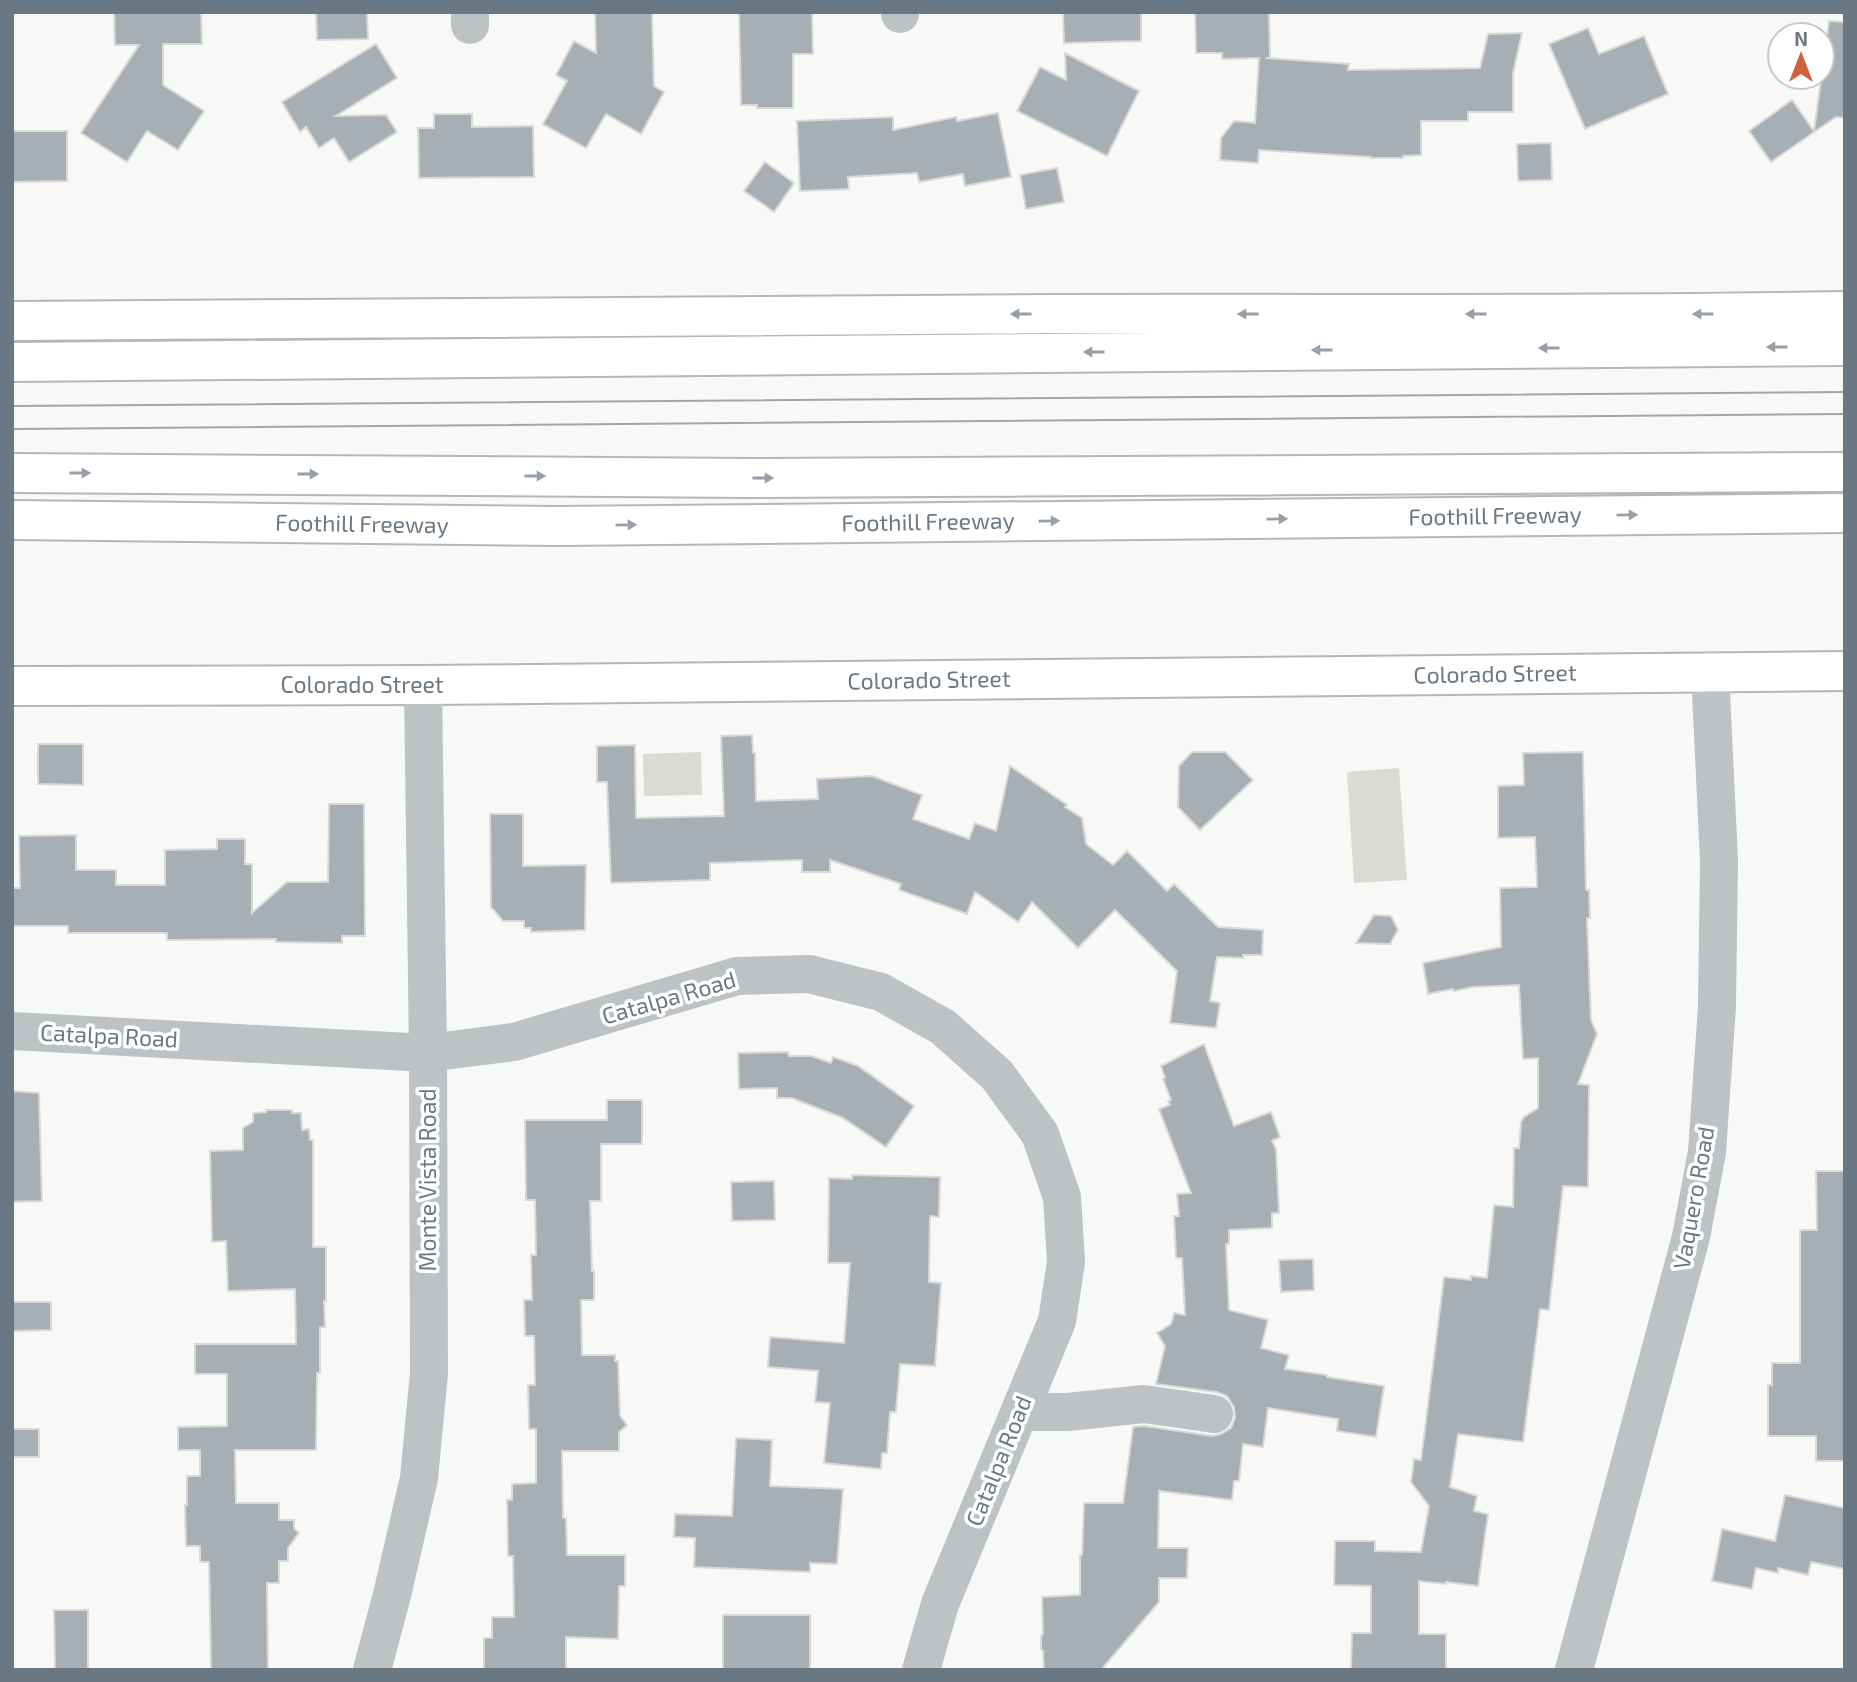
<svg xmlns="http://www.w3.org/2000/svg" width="1857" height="1682" font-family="'Exo 2',sans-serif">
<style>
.green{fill:#d8dcd5}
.building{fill:#a8afb4;stroke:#d9dad8;stroke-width:2}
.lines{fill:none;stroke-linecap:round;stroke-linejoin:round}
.major-casing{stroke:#b1b6b9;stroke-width:42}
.highway-casing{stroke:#b3b7ba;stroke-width:42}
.minor{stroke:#bdc2c5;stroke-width:38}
.major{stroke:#fff;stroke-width:38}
.highway{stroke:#fff;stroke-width:38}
.tram{stroke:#a0a6ab;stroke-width:2}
.oneway{fill:#97a0a8}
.labels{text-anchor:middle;stroke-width:7;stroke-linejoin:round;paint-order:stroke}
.street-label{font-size:23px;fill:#6a7883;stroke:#fff}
</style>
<rect width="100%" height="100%" fill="#f8f8f6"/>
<path class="green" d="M 701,752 L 702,795 L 644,796 L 643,754 Z
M 1399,768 L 1407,880 L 1354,883 L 1347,772 Z"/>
<path class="building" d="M 114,12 L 201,12 L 202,44 L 163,44 L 163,85 L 204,111 L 178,150 L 147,131 L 127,162 L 81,133 L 139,45 L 115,45 Z
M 316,12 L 367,12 L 368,39 L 317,40 Z
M 595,12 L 652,12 L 654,86 L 664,92 L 641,134 L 606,114 L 586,148 L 543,124 L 567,81 L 556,75 L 574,41 L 596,53 Z
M 739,12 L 812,12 L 813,54 L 793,54 L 793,108 L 757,108 L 757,105 L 741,105 Z
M 1063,12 L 1141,12 L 1141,41 L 1064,43 Z
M 1195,12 L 1269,12 L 1270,58 L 1266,58 L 1349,64 L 1348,70 L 1480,68 L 1488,34 L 1522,33 L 1513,73 L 1513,112 L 1468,112 L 1468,121 L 1421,121 L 1421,155 L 1403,156 L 1403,158 L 1371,158 L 1371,157 L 1259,150 L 1258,163 L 1220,160 L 1221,138 L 1234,121 L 1255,123 L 1259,58 L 1222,59 L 1222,53 L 1196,53 Z
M 1829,21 L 1845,22 L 1845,118 L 1836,117 L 1771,162 L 1749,131 L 1792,100 L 1814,131 Z
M 1588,28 L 1599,54 L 1644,36 L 1668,94 L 1585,129 L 1549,44 Z
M 376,44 L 397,78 L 336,116 L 386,115 L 397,132 L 349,162 L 334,138 L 319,148 L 306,127 L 300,132 L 282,102 Z
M 1065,53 L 1139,91 L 1107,156 L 1017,111 L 1040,67 L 1066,80 Z
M 998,113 L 1011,177 L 965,186 L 963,174 L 919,182 L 917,173 L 848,177 L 849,189 L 800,191 L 797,121 L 893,117 L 893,130 L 956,117 L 957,121 Z
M 434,114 L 472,114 L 472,127 L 533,126 L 534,177 L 419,178 L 418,128 L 434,128 Z
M 12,131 L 67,131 L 67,181 L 12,182 Z
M 1551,143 L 1552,180 L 1518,181 L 1517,144 Z
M 765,162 L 794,183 L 774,212 L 744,191 Z
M 1057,168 L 1064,202 L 1026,209 L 1020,175 Z
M 752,735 L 753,753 L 755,753 L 756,801 L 818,799 L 817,779 L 872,776 L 922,795 L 913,819 L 969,839 L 975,823 L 996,831 L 1010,766 L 1067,805 L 1065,807 L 1082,818 L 1086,844 L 1113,865 L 1127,851 L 1167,891 L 1174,884 L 1218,927 L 1263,930 L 1262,955 L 1243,955 L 1243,958 L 1217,957 L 1210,1001 L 1220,1003 L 1216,1028 L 1170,1023 L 1177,971 L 1115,910 L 1078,948 L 1032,902 L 1018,922 L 975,892 L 967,914 L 899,890 L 901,884 L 830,860 L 830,872 L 802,872 L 802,860 L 710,863 L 710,880 L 611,883 L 607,782 L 597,782 L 597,746 L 635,745 L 636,818 L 724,816 L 721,736 Z
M 38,744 L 83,744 L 83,785 L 38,784 Z
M 1192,752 L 1225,752 L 1253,780 L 1200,830 L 1178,807 L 1179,766 Z
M 1583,752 L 1586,890 L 1589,890 L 1590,918 L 1587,918 L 1591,1020 L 1597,1034 L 1578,1084 L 1589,1085 L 1588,1187 L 1563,1186 L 1549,1310 L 1540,1309 L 1523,1442 L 1458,1434 L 1450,1487 L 1477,1496 L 1474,1511 L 1488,1514 L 1478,1586 L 1446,1582 L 1446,1584 L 1419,1581 L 1419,1634 L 1446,1634 L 1446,1670 L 1351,1670 L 1352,1633 L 1371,1633 L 1371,1586 L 1334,1585 L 1335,1541 L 1375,1541 L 1375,1551 L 1421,1552 L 1429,1506 L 1411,1482 L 1414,1459 L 1421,1460 L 1444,1277 L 1471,1280 L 1471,1276 L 1487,1278 L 1494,1205 L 1513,1207 L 1514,1148 L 1519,1148 L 1521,1122 L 1524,1117 L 1538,1108 L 1538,1058 L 1523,1059 L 1519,985 L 1473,987 L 1454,991 L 1453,989 L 1428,994 L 1423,963 L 1501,947 L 1500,888 L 1537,887 L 1535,837 L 1498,838 L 1498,786 L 1524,785 L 1523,753 Z
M 329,804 L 364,804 L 365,936 L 342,936 L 342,943 L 276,942 L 276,939 L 167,940 L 167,933 L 68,933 L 68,926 L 12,926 L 12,888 L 20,888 L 19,836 L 76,835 L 76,870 L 116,870 L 116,885 L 165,885 L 165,850 L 217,849 L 217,839 L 245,839 L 245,864 L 252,864 L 252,913 L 287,882 L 328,882 Z
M 490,814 L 523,814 L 523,866 L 586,865 L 585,930 L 531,932 L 531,928 L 524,928 L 524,921 L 503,921 L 491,907 Z
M 1374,915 L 1391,916 L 1398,930 L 1390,944 L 1356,943 Z
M 1204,1044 L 1234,1126 L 1271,1112 L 1280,1137 L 1272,1141 L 1276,1149 L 1279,1213 L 1272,1213 L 1272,1228 L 1229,1230 L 1229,1244 L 1226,1244 L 1229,1310 L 1268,1320 L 1261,1348 L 1289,1355 L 1285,1369 L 1327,1375 L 1327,1377 L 1384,1386 L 1376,1437 L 1337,1431 L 1338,1419 L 1268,1408 L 1263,1447 L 1243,1444 L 1239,1481 L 1234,1481 L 1232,1500 L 1159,1491 L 1158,1548 L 1188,1548 L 1187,1578 L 1159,1578 L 1159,1602 L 1101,1670 L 1044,1670 L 1043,1651 L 1041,1649 L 1041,1636 L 1043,1634 L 1042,1597 L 1080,1595 L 1080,1555 L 1082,1555 L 1084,1503 L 1123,1503 L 1133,1427 L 1144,1426 L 1212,1436 L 1221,1434 L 1231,1428 L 1235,1418 L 1234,1407 L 1227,1396 L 1217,1392 L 1156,1384 L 1165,1346 L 1157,1333 L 1171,1324 L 1174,1313 L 1185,1315 L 1182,1258 L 1176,1258 L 1174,1216 L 1179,1216 L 1177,1194 L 1191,1193 L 1159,1109 L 1170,1105 L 1168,1101 L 1171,1100 L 1163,1079 L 1165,1078 L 1161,1066 Z
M 788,1052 L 789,1056 L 811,1056 L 831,1063 L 833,1057 L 858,1066 L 914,1106 L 886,1147 L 843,1118 L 792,1098 L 777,1098 L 777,1088 L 739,1089 L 738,1053 Z
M 12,1091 L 39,1093 L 42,1201 L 12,1202 Z
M 607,1100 L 642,1100 L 642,1144 L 601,1144 L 601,1201 L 590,1201 L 592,1271 L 594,1271 L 594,1300 L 581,1300 L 582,1355 L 615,1355 L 615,1361 L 618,1361 L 620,1416 L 627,1425 L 619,1432 L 619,1451 L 562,1451 L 563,1518 L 566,1518 L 567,1555 L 625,1555 L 625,1586 L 619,1586 L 618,1639 L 566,1637 L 566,1670 L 484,1670 L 484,1638 L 492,1638 L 492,1617 L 514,1617 L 513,1556 L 508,1556 L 507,1500 L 512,1500 L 512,1484 L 536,1483 L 536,1429 L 529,1429 L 528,1385 L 535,1385 L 534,1336 L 525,1336 L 524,1300 L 532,1300 L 531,1255 L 536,1255 L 535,1200 L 526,1200 L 525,1120 L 607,1120 Z
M 266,1110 L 292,1110 L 292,1113 L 301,1113 L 302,1130 L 309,1129 L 310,1140 L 313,1140 L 313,1247 L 326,1247 L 326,1301 L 324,1301 L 325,1327 L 320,1327 L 320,1373 L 317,1373 L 316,1450 L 235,1450 L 236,1503 L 279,1503 L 279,1520 L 294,1520 L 294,1528 L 299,1533 L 288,1548 L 288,1561 L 279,1561 L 279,1583 L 267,1583 L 268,1670 L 211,1670 L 209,1562 L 200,1562 L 200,1546 L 186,1546 L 185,1505 L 187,1505 L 187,1476 L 200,1476 L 200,1450 L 178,1450 L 178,1427 L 227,1426 L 227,1374 L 195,1374 L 195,1344 L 296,1344 L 295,1289 L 228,1291 L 226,1241 L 212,1242 L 210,1151 L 243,1150 L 243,1128 L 253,1122 L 253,1113 L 266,1112 Z
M 1816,1171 L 1845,1171 L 1845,1461 L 1816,1461 L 1816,1436 L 1768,1436 L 1768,1385 L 1772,1385 L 1772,1363 L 1800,1363 L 1800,1230 L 1817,1230 Z
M 852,1175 L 940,1177 L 939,1217 L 930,1216 L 929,1282 L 941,1283 L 935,1366 L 900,1364 L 896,1412 L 890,1412 L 887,1453 L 882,1453 L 881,1469 L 824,1463 L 830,1403 L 815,1402 L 818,1371 L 768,1367 L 770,1337 L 844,1343 L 850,1263 L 828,1263 L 829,1178 L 852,1179 Z
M 774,1181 L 775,1220 L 732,1221 L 731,1182 Z
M 1313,1259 L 1314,1290 L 1281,1292 L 1279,1260 Z
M 12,1302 L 51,1302 L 51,1330 L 12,1331 Z
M 12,1429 L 39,1429 L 39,1457 L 12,1457 Z
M 736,1438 L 772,1440 L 770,1486 L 843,1489 L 837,1564 L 810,1563 L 810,1572 L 694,1567 L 695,1538 L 674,1537 L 675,1514 L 732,1516 Z
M 1785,1495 L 1845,1508 L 1845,1569 L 1811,1562 L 1808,1575 L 1778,1568 L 1778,1573 L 1756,1568 L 1752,1589 L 1712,1581 L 1722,1529 L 1775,1541 Z
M 54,1610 L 88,1610 L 88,1670 L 55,1670 Z
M 723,1615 L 810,1615 L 810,1670 L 723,1670 Z"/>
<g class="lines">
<g class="major-casing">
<path id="major" d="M 12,686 L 423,685 L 1845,671"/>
</g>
<g class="highway-casing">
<path id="highway" d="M 12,321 C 359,317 706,315 1053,314 C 1317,313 1581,316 1845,311
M 12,362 L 1845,346
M 12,473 L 751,478 L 1845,472
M 12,520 L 558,526 L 1845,513"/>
</g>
<path class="minor" d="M 470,12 L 470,25
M 900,12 L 900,14
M 12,1031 L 428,1053 L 514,1042 L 737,976 L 809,974 L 881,992 L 943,1027 L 997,1075 L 1040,1134 L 1062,1197 L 1066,1262 L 1057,1321 L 940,1604 L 921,1670
M 1020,1412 L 1068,1412 L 1144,1404 L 1214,1414
M 372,1670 L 392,1595 L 419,1478 L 429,1373 L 428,1053 L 423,685
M 1574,1670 L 1691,1237 L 1707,1152 L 1717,1006 L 1719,861 L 1710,671"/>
<use href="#major" class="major"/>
<use href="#highway" class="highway"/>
<path class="tram" d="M 12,406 L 1845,392
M 12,429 L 1845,414"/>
</g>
<defs><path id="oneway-solid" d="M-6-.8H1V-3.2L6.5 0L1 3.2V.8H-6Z" transform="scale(1.75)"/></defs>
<g class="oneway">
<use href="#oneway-solid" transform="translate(1021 314) rotate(180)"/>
<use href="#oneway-solid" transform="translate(1248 314) rotate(180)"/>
<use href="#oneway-solid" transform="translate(1476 314) rotate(180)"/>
<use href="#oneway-solid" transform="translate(1703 314) rotate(180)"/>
<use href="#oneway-solid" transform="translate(1777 347) rotate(180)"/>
<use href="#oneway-solid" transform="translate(1549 348) rotate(180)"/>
<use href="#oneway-solid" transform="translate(1322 350) rotate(180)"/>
<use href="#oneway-solid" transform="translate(1094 352) rotate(180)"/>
<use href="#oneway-solid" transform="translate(80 473)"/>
<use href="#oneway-solid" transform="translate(308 474)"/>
<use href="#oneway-solid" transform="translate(535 476)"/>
<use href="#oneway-solid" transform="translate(763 478)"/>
<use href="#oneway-solid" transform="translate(1627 515) rotate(-1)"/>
<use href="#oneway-solid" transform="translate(1277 519) rotate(-1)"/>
<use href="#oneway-solid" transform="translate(1049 521) rotate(-1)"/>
<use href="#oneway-solid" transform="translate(626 525) rotate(-1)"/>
</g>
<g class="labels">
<g class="street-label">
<text transform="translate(1495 516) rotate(-1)" y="8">Foothill Freeway</text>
<text transform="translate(928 522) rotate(-1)" y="8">Foothill Freeway</text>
<text transform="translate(362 524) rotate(1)" y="8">Foothill Freeway</text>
<text transform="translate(1495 674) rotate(-1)" y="8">Colorado Street</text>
<text transform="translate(929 680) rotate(-1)" y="8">Colorado Street</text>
<text x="362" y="693">Colorado Street</text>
<text transform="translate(669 998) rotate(-16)" y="8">Catalpa Road</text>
<text transform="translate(109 1036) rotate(3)" y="8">Catalpa Road</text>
<text transform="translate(428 1180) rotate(-90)" y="8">Monte Vista Road</text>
<text transform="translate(1694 1198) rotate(-80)" y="8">Vaquero Road</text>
<text transform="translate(999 1461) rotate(-68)" y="8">Catalpa Road</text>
</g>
</g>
<rect width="1857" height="1682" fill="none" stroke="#6a7883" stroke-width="28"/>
<g transform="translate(1801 56)"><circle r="33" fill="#ffffff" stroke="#c3c9cd" stroke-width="2"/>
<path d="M0-5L12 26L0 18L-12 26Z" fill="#d0613d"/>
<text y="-10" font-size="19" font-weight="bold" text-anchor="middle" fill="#6a7883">N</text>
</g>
</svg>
